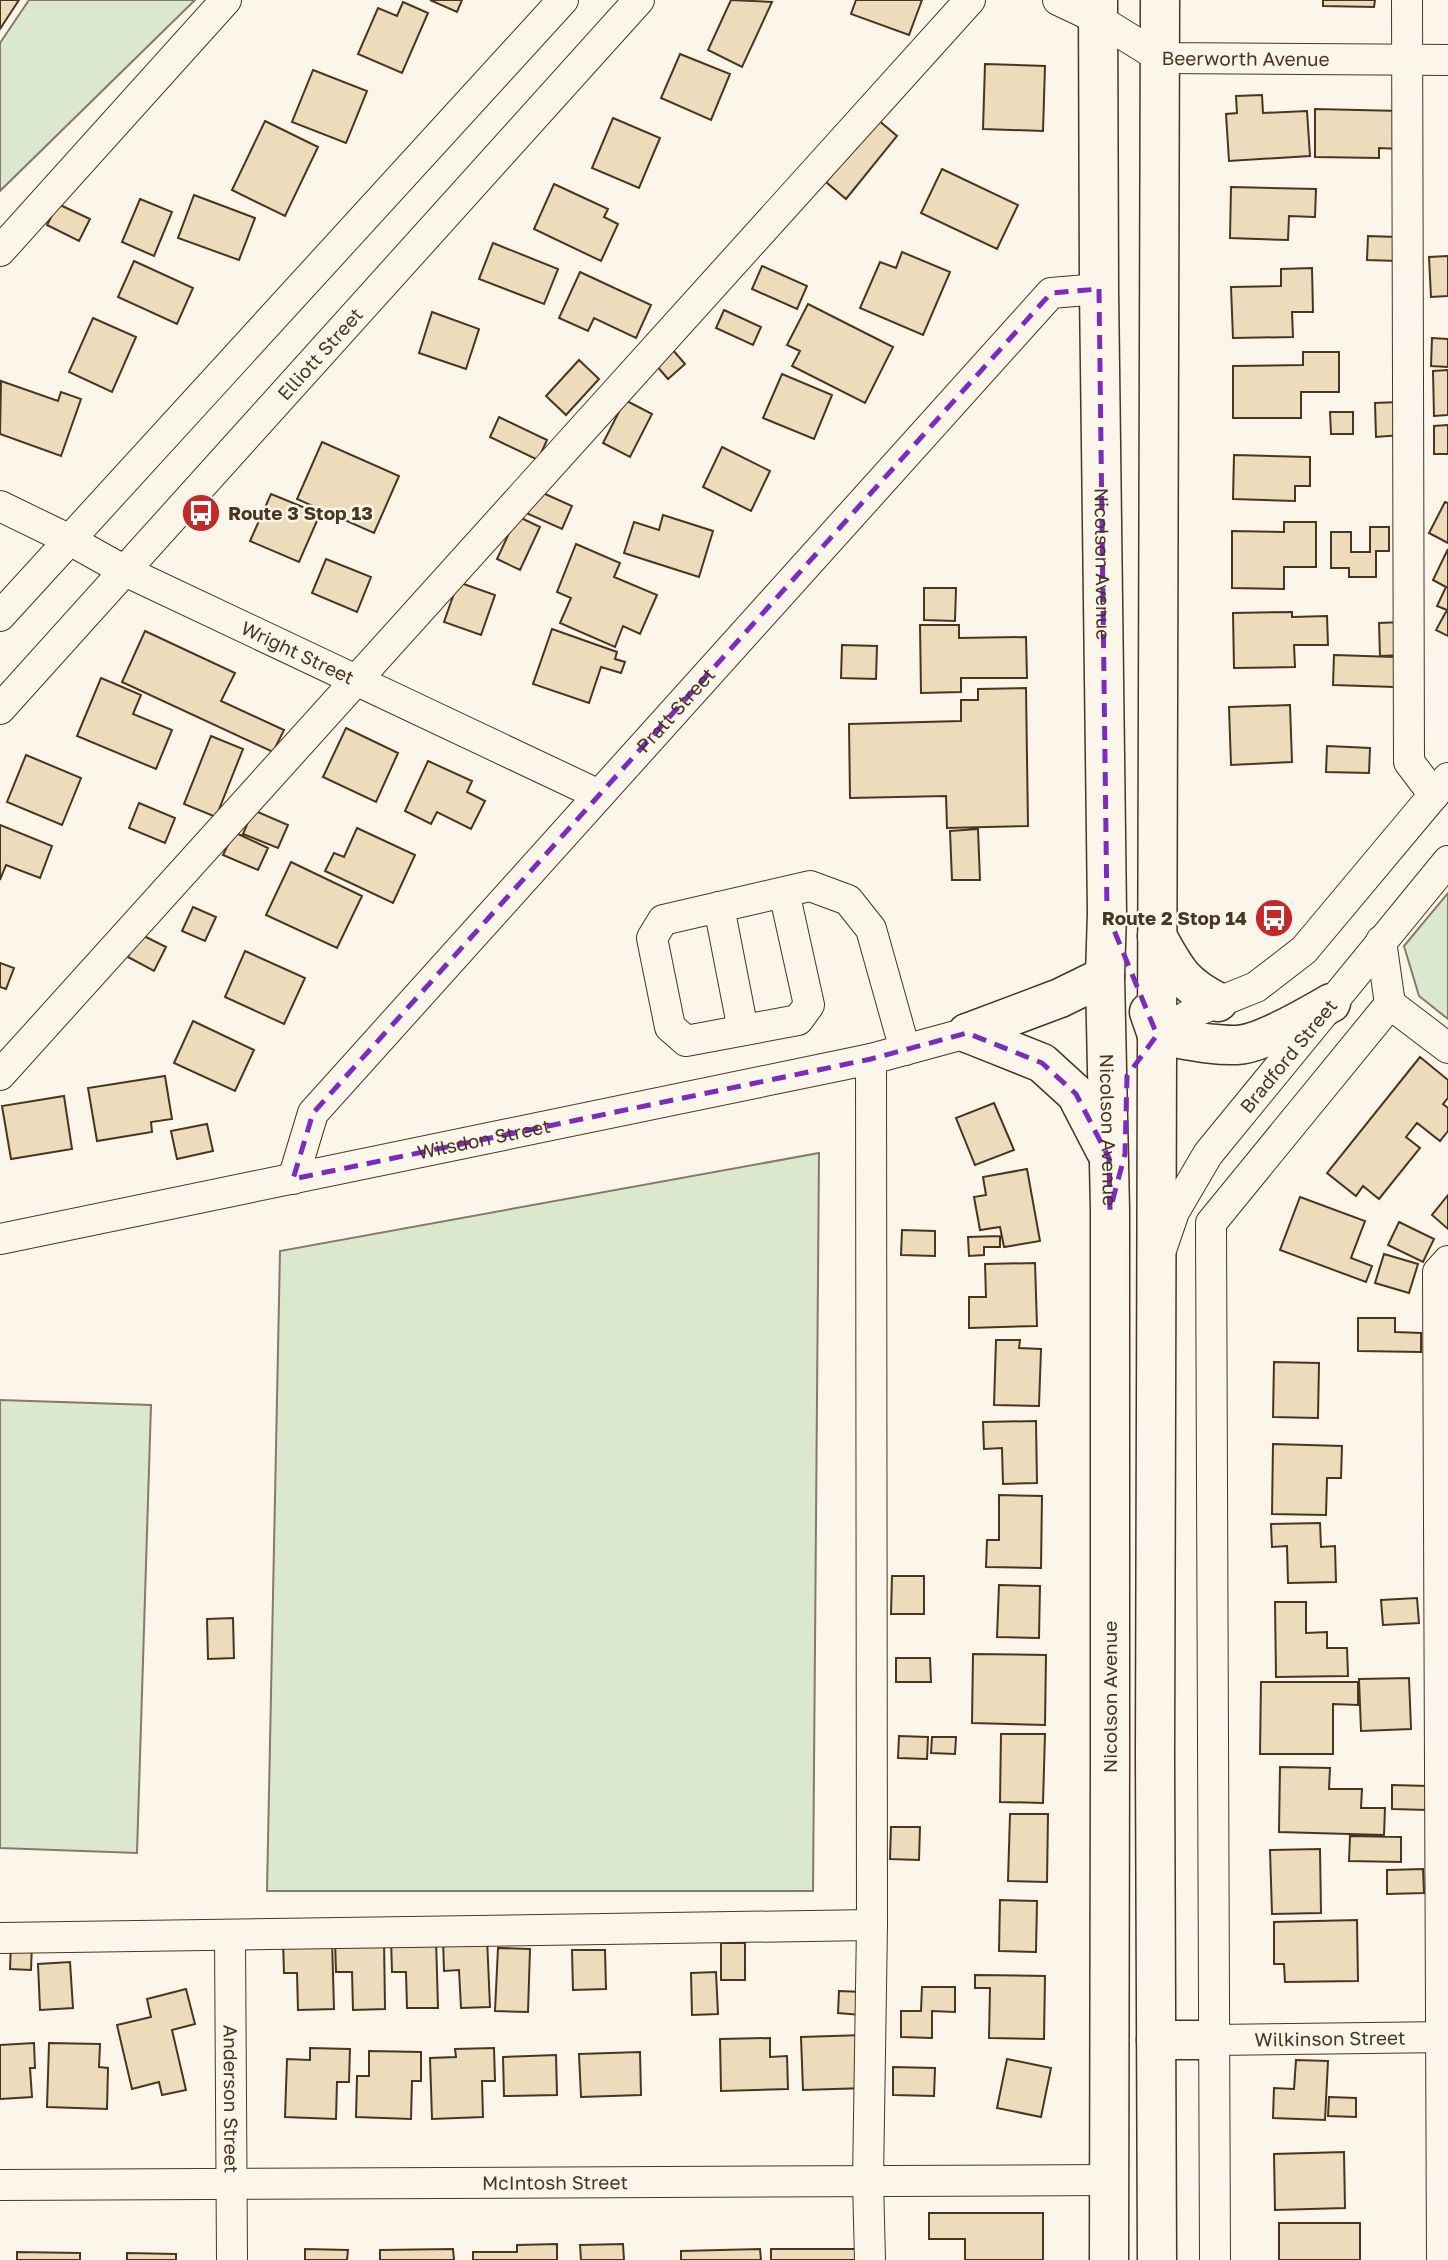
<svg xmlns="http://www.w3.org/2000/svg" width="1448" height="2260" font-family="'Golos Text',sans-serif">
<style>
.green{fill:#dce7d0;stroke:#887966;stroke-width:2}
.building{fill:#ecdcbc;stroke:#4a3520;stroke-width:2}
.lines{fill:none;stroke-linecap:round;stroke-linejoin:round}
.minor-casing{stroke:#4a3520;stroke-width:32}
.major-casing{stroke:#4a3520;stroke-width:41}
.minor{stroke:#fbf6e9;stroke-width:30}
.major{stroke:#fbf6e9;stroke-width:38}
.marked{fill:none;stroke:#7b2cbf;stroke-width:5;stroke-dasharray:14 9;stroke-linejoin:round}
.labels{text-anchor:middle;stroke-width:5;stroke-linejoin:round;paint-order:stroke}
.street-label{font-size:19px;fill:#4a3520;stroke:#fbf6e9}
.poi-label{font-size:19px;font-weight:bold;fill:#4a3520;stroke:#fbf6e9;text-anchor:start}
</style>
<rect width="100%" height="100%" fill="#fbf6e9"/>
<path class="green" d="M 29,0 L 195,0 L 0,191 L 0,43 Z
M 1448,893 L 1448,1019 L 1419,996 L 1404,946 Z
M 819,1153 L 813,1891 L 267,1891 L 280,1251 Z
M 0,1400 L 151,1405 L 137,1853 L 0,1848 Z"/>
<path class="building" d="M 0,0 L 19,0 L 0,29 Z
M 430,0 L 462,0 L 457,12 Z
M 731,0 L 772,2 L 742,67 L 708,50 Z
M 856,0 L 922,0 L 909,35 L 851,14 Z
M 1323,0 L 1375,0 L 1374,7 L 1323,6 Z
M 403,2 L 428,13 L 402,73 L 358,54 L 378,8 L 397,16 Z
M 680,54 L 730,74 L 711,120 L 661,98 Z
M 985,64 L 1045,66 L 1043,131 L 983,129 Z
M 313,70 L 367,91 L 346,143 L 292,122 Z
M 1262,95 L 1263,113 L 1307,111 L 1310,156 L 1229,161 L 1226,114 L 1237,113 L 1236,96 Z
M 1315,109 L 1401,111 L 1400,149 L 1379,148 L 1379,158 L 1315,157 Z
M 613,118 L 660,138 L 639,188 L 592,168 Z
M 877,119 L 897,136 L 846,199 L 826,182 Z
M 265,121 L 318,147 L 285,216 L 232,190 Z
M 942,169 L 1018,205 L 997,249 L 921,213 Z
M 554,184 L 608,209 L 604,217 L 618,224 L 601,261 L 534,229 Z
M 1231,187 L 1316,189 L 1315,217 L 1289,216 L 1288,240 L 1230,238 Z
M 194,195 L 255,218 L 239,260 L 178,238 Z
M 140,199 L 172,212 L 154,256 L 122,242 Z
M 58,204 L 90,219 L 79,241 L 47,225 Z
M 1368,236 L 1397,237 L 1397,261 L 1367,260 Z
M 493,243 L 558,269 L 544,304 L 479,279 Z
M 902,252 L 950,272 L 923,335 L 860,308 L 880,262 L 896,268 Z
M 1448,256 L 1448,296 L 1431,297 L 1429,257 Z
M 134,261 L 193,288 L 177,324 L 118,297 Z
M 762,266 L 807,286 L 797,309 L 752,289 Z
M 1312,268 L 1313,312 L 1292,312 L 1293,337 L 1233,338 L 1231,287 L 1281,286 L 1281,269 Z
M 580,272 L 651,305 L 636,338 L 594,318 L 588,331 L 559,318 Z
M 808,304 L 893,347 L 865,403 L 792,366 L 800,351 L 787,345 Z
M 724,310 L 761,327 L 753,345 L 716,328 Z
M 432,312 L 479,329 L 466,369 L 419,353 Z
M 93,318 L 136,337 L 112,392 L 69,372 Z
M 1432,338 L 1448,339 L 1448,367 L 1431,366 Z
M 672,349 L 685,364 L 668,379 L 655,364 Z
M 1303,352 L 1339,352 L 1339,392 L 1301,392 L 1301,418 L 1233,418 L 1233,366 L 1303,365 Z
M 579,360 L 599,379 L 566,415 L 546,396 Z
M 1448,370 L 1448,415 L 1434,416 L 1433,371 Z
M 782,374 L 832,395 L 814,439 L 763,418 Z
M 1,381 L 58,401 L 61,392 L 81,399 L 61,456 L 0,434 Z
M 625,400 L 652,414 L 630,457 L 603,443 Z
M 1399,402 L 1401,435 L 1376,437 L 1375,403 Z
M 1330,412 L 1353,412 L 1353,434 L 1331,434 Z
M 499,417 L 547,440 L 538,460 L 490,437 Z
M 1448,425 L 1448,454 L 1434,454 L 1434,426 Z
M 322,442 L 399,476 L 374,533 L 297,499 Z
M 722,447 L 770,471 L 751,511 L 703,487 Z
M 1234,455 L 1310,457 L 1310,486 L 1295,486 L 1295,501 L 1233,499 Z
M 534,489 L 572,506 L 562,529 L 524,512 Z
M 271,494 L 320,514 L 299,562 L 250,541 Z
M 1445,502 L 1448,503 L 1448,543 L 1429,533 Z
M 663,515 L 713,531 L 699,577 L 624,553 L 634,522 L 659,530 Z
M 517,516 L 540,527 L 520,570 L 497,559 Z
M 1284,522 L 1316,522 L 1316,567 L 1284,567 L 1284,589 L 1232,588 L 1232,531 L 1284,532 Z
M 1370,527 L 1389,527 L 1389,551 L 1376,551 L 1376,577 L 1349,577 L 1349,568 L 1331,568 L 1331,532 L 1351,532 L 1351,552 L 1370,552 Z
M 576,544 L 620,563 L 614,577 L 657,595 L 640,634 L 623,626 L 615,647 L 560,623 L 571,598 L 557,592 Z
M 1448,549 L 1448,636 L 1436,630 L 1447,610 L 1437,606 L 1446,587 L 1433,580 Z
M 326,559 L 371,577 L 357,612 L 312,593 Z
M 458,582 L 495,595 L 481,635 L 444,622 Z
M 924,588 L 956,588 L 955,621 L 924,620 Z
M 1292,612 L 1292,617 L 1327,616 L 1328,645 L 1294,645 L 1295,667 L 1234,668 L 1233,613 Z
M 1403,622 L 1404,655 L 1380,656 L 1379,623 Z
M 920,625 L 959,625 L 959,638 L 1026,637 L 1027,678 L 961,678 L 961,692 L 921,693 Z
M 552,629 L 617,652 L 615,659 L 625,662 L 621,673 L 601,667 L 589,703 L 533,684 Z
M 145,631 L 235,673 L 221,701 L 284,730 L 273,752 L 122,682 Z
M 842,645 L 877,646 L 876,679 L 841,678 Z
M 1334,655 L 1395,657 L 1394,687 L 1333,685 Z
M 101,678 L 141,695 L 133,714 L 172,730 L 156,769 L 77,736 Z
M 1026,688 L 1028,826 L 947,828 L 946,796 L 850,798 L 849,724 L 961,721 L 961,700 L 978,700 L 978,689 Z
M 1290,705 L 1292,762 L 1231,765 L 1229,707 Z
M 346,728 L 398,753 L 376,802 L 323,777 Z
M 211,736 L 243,749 L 216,817 L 184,804 Z
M 1327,746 L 1370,748 L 1369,773 L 1326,772 Z
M 26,755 L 81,778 L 62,825 L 7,802 Z
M 428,761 L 472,781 L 467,792 L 485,801 L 471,829 L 437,812 L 431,824 L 405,811 Z
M 139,803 L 175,818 L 165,843 L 129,828 Z
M 253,810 L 288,825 L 278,848 L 243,834 Z
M 0,825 L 52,846 L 40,878 L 6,865 L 0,880 Z
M 357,828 L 415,855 L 393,903 L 325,871 L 334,853 L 344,857 Z
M 978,829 L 980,880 L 952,880 L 950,831 Z
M 234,832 L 268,848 L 258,870 L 223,855 Z
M 291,862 L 362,896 L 337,948 L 266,915 Z
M 193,907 L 216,917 L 205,941 L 182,931 Z
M 140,934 L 166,947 L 154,971 L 128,957 Z
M 245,951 L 305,978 L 284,1024 L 225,997 Z
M 0,963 L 14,968 L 6,989 L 0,987 Z
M 193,1021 L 254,1050 L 235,1091 L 174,1063 Z
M 1420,1057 L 1448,1080 L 1448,1098 L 1443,1104 L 1448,1108 L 1448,1131 L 1440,1141 L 1417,1123 L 1406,1137 L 1420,1148 L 1379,1199 L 1363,1186 L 1356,1196 L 1327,1173 Z
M 165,1076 L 172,1119 L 151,1122 L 152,1132 L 97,1141 L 88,1088 Z
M 64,1096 L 72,1149 L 11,1159 L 2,1106 Z
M 994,1103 L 1014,1150 L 975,1165 L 956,1118 Z
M 207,1124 L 213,1151 L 177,1159 L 171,1131 Z
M 1027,1169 L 1040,1241 L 1004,1247 L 1000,1227 L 980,1230 L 974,1197 L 986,1195 L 983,1177 Z
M 1448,1195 L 1448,1229 L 1432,1215 Z
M 1300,1197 L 1365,1221 L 1351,1258 L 1372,1266 L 1366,1282 L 1280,1250 Z
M 1399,1222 L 1434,1239 L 1423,1262 L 1388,1245 Z
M 902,1230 L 935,1231 L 935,1256 L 901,1255 Z
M 1000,1236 L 1000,1247 L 984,1247 L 984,1255 L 969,1256 L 968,1237 Z
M 1384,1254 L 1418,1264 L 1409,1293 L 1375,1283 Z
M 1035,1263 L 1037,1326 L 969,1328 L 969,1297 L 986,1297 L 985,1264 Z
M 1358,1318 L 1395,1318 L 1395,1332 L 1421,1333 L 1421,1352 L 1358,1351 Z
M 996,1340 L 1020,1340 L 1019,1348 L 1041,1349 L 1039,1406 L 994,1405 Z
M 1274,1362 L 1319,1363 L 1318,1418 L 1273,1417 Z
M 1036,1421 L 1037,1483 L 1003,1484 L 1002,1448 L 984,1449 L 983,1422 Z
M 1273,1444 L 1342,1446 L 1341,1478 L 1327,1478 L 1326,1515 L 1272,1514 Z
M 999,1495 L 1042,1496 L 1041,1568 L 986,1567 L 987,1540 L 999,1540 Z
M 1320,1523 L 1321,1547 L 1335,1546 L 1336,1582 L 1288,1583 L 1287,1546 L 1272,1547 L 1271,1524 Z
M 892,1576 L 924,1576 L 924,1614 L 891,1614 Z
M 999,1585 L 1040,1586 L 1039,1638 L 997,1637 Z
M 1417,1598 L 1419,1623 L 1383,1625 L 1381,1600 Z
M 1275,1602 L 1306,1602 L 1306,1633 L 1327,1632 L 1327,1648 L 1347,1648 L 1348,1676 L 1276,1677 Z
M 233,1618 L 234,1658 L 208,1659 L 207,1619 Z
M 973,1654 L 1046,1655 L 1045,1725 L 972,1723 Z
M 896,1658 L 930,1658 L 931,1682 L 896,1682 Z
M 1409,1678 L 1411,1729 L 1361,1731 L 1359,1679 Z
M 1261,1682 L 1358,1682 L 1358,1705 L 1333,1704 L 1333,1754 L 1260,1754 Z
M 1001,1734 L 1045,1734 L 1043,1803 L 1000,1802 Z
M 899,1736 L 928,1737 L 927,1759 L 898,1758 Z
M 932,1737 L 956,1737 L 955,1754 L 931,1753 Z
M 1280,1767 L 1330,1768 L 1329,1789 L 1362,1789 L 1361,1808 L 1385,1808 L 1384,1835 L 1279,1832 Z
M 1392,1785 L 1428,1786 L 1428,1810 L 1392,1809 Z
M 1010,1814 L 1048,1814 L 1047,1882 L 1008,1881 Z
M 891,1827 L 920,1827 L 919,1860 L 890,1859 Z
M 1350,1836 L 1401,1837 L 1401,1862 L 1349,1861 Z
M 1320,1849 L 1321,1913 L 1272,1914 L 1270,1850 Z
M 1423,1869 L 1424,1893 L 1387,1894 L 1387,1870 Z
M 1000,1900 L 1037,1901 L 1036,1952 L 999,1951 Z
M 1357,1920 L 1358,1981 L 1285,1982 L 1284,1964 L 1274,1964 L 1274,1922 Z
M 487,1938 L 490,2007 L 461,2008 L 459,1970 L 444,1971 L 443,1939 Z
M 332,1939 L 334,2009 L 298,2010 L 297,1973 L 284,1973 L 283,1941 Z
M 384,1939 L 385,2009 L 353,2010 L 352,1972 L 336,1972 L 335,1940 Z
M 391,1939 L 436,1939 L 438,2008 L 407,2008 L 406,1972 L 392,1972 Z
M 11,1942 L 32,1943 L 31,1970 L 10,1969 Z
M 721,1943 L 745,1943 L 745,1980 L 721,1980 Z
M 498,1948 L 530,1949 L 528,2012 L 495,2011 Z
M 572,1950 L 605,1950 L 606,1989 L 573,1990 Z
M 70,1962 L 73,2008 L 40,2010 L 38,1964 Z
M 716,1972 L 718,2014 L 692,2015 L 691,1973 Z
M 975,1975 L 1045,1976 L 1044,2039 L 989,2038 L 990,1988 L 975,1988 Z
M 922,1987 L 955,1987 L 955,2012 L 932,2011 L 932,2038 L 901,2037 L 901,2011 L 921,2011 Z
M 186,1989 L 195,2024 L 172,2030 L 186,2090 L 162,2095 L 159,2082 L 132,2089 L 117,2025 L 151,2017 L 147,1999 Z
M 839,1991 L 862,1992 L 861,2015 L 838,2013 Z
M 864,2035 L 866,2088 L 803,2090 L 801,2037 Z
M 770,2038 L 770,2057 L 787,2056 L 788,2089 L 721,2091 L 720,2039 Z
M 34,2043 L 35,2068 L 30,2068 L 32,2097 L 0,2099 L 0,2045 Z
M 49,2043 L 100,2044 L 99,2067 L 108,2068 L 107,2109 L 47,2107 Z
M 310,2048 L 350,2049 L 349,2082 L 337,2082 L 336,2119 L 285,2117 L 287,2059 L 310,2060 Z
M 494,2048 L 495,2081 L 482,2081 L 483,2117 L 432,2119 L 430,2058 L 456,2057 L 455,2049 Z
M 369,2051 L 421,2052 L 421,2081 L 412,2081 L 411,2119 L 356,2117 L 357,2076 L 369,2076 Z
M 640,2052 L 641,2095 L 581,2097 L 579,2054 Z
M 556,2055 L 557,2095 L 504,2096 L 503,2057 Z
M 1007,2059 L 1051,2068 L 1041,2117 L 997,2108 Z
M 1296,2060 L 1328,2061 L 1325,2120 L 1273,2118 L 1274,2088 L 1294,2089 Z
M 893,2067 L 935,2068 L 934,2096 L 893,2095 Z
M 1329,2097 L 1356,2098 L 1356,2117 L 1328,2116 Z
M 1344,2152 L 1345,2208 L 1275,2210 L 1274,2154 Z
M 929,2213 L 1043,2213 L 1043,2260 L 965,2260 L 965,2239 L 929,2239 Z
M 1279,2223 L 1360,2223 L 1360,2260 L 1279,2260 Z
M 557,2244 L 557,2260 L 473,2260 L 473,2252 L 517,2252 L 517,2245 Z
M 623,2244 L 624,2260 L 581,2260 L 580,2245 Z
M 305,2249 L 348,2250 L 347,2260 L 305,2260 Z
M 453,2249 L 454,2260 L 380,2260 L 380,2250 Z
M 760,2249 L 761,2260 L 681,2260 L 681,2251 Z
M 771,2249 L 865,2249 L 865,2260 L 771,2260 Z
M 17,2252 L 80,2253 L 80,2260 L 17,2260 Z
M 127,2253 L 176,2254 L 176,2260 L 127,2260 Z"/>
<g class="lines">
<g class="minor-casing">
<g id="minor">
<path id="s1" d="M 1058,0 L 1098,19 L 1161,58 L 1448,60"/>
<path d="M 1407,0 L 1409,762 L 1434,795"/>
<path d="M 0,251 L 226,0"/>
<path id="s2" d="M 0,506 L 68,539 L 125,571 L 599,795"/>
<path d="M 0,616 L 563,0"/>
<path id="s3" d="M 0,709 L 639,0"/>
<path d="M 784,892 L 809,1005 L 798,1020 L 686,1041 L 670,1027 L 652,938 L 663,920 L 810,886 L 848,900 L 871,929 L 905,1050"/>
<path d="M 719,907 L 743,1030"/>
<path d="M 1381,941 L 1390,1004"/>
<path d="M 1390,1004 L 1448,1048"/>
<path d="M 1157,1035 L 1194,1012 L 1256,987 L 1304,950 L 1448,778"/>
<path d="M 0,1075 L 970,0"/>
<path id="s4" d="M 293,1179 L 313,1113 L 1051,293 L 1099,289"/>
<path id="s5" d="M 0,1239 L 871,1059 L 967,1033"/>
<path id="s6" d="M 1162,1247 L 1174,1212 L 1208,1154 L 1448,861"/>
<path id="s7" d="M 230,1936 L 232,2260"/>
<path d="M 0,1938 L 872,1925"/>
<path id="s8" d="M 1213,2040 L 1448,2037"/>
<path id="s9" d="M 0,2185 L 1108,2180"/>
<path d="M 870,2260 L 868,2181 L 872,1925 L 871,1059"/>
<path d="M 1215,2260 L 1211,1223 L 1390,1004"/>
<path d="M 1442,2260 L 1438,1272 L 1448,1261"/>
</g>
</g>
<g class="major-casing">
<g id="major">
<path id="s10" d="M 1098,0 L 1099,289 L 1107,913 L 1105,976 L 1110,1210 L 1110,1757 L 1109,2260"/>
<path d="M 1157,936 C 1176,970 1182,984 1218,1002"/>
<path d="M 1149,1012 L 1157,1035 C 1183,1039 1210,1046 1237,1045 C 1262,1044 1308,1016 1331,1003"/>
<path d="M 967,1033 L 1042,1063 L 1076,1094 L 1105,1150"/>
<path d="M 967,1033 L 1060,998 L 1105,976"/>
<path d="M 1156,2040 L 1213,2040"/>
<path d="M 1157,2260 L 1155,1756 L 1160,0"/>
</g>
</g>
<use href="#minor" class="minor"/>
<use href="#major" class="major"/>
</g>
<path class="marked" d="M 1099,289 L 1107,913 L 1157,1035 L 1127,1076 L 1125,1154 L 1110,1210 L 1109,1158 L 1076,1094 L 1042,1063 L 967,1033 L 871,1059 L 293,1179 L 313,1113 L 1051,293 Z"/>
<defs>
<g id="bus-disc" transform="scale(2.0125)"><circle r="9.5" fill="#c62828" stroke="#fbf6e9"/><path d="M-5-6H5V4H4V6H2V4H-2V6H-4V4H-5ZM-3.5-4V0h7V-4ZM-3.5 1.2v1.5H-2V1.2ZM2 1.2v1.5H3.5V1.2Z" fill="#fff"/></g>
</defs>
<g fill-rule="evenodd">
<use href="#bus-disc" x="201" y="513"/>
<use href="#bus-disc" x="1274" y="918"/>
</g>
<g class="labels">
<g class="street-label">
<text dy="7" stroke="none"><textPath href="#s1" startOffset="203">Beerworth Avenue</textPath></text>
<text dy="7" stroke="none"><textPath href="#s3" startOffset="478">Elliott Street</textPath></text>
<text dy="7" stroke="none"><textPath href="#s10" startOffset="564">Nicolson Avenue</textPath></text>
<text dy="7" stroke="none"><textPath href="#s2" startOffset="332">Wright Street</textPath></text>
<text dy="7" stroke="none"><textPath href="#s4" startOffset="611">Pratt Street</textPath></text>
<text dy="7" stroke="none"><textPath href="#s6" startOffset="231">Bradford Street</textPath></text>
<text dy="7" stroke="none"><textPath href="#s10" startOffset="1130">Nicolson Avenue</textPath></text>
<text dy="7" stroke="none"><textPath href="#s5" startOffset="494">Wilsdon Street</textPath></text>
<text transform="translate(1110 1697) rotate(-90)" y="7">Nicolson Avenue</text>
<text dy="7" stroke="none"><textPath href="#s8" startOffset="117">Wilkinson Street</textPath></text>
<text dy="7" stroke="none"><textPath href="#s7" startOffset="163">Anderson Street</textPath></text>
<text dy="7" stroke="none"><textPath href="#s9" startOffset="555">McIntosh Street</textPath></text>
</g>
<g class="poi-label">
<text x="228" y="520">Route 3 Stop 13</text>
<text x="1247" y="925" text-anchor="end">Route 2 Stop 14</text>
</g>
</g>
</svg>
